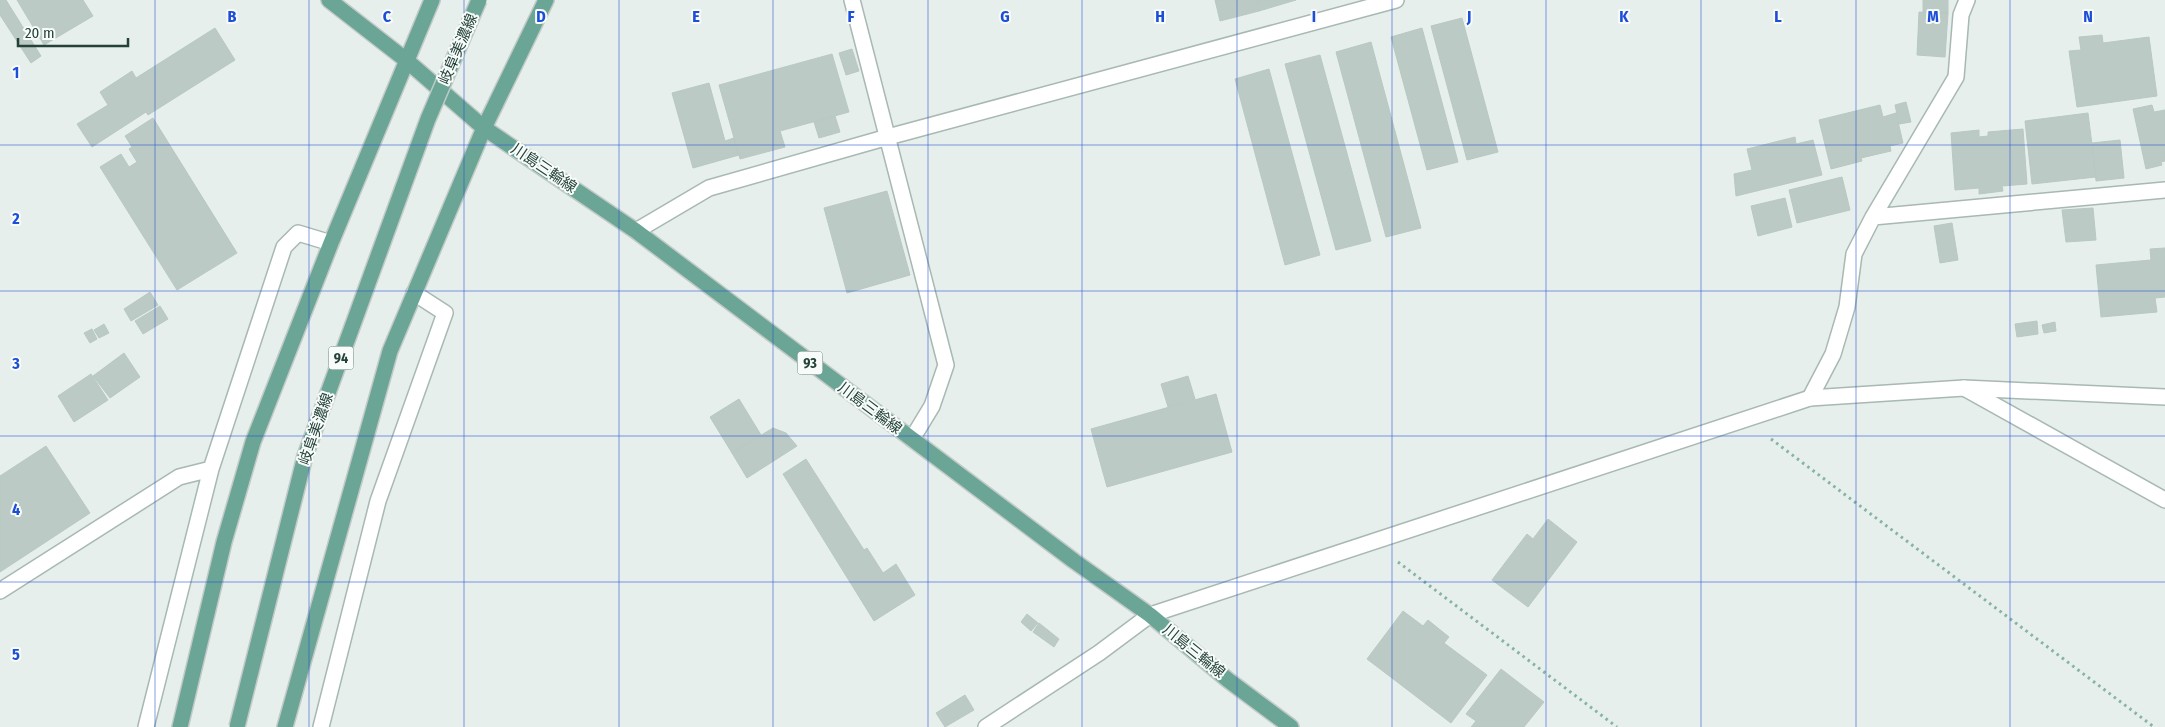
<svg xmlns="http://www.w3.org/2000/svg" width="2165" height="727" font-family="'Fira Sans Condensed','Noto Sans JP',sans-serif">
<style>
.building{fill:#bbcac4;stroke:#b8c9c2}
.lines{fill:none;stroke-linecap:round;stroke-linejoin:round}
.minor-casing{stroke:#a8b8b2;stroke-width:18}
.tertiary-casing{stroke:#a8b8b2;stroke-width:18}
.primary-casing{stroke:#c2cac8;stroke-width:18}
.path{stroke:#86b3a5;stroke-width:3;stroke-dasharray:2.5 4;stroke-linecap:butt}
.minor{stroke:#fff;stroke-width:15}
.tertiary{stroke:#fff;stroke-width:15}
.primary{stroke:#6aa596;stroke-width:15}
.primary-bridge-casing{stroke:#c2cac8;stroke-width:18;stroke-linecap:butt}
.primary-bridge{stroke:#6aa596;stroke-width:15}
.grid{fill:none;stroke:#1d4ed8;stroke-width:1;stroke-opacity:0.55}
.labels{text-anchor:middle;stroke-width:4;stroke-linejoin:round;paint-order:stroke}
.shield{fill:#f7fbf9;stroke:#637a73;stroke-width:1}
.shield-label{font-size:14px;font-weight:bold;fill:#24423a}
.street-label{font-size:15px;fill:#24423a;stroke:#f7fbf9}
.grid-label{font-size:16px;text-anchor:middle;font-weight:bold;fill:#1d4ed8;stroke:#f7fbf9;stroke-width:4;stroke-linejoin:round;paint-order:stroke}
</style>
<rect width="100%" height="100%" fill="#e6efeb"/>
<path class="building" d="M 0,0 L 6,0 L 41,56 L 31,63 L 0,15 Z
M 17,0 L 83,0 L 93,16 L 44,45 Z
M 1215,0 L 1257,0 L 1259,11 L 1220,21 Z
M 1257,0 L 1296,0 L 1259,11 Z
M 1923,0 L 1948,0 L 1948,13 L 1923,12 Z
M 1919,12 L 1948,13 L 1945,57 L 1917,55 Z
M 1462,18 L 1498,152 L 1467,160 L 1431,26 Z
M 215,28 L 235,60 L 148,115 L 146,112 L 92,147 L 77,124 L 108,105 L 100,92 L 132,71 L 136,78 Z
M 1422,28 L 1458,162 L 1427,170 L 1391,37 Z
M 2102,35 L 2103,43 L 2149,37 L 2157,96 L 2077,107 L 2069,51 L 2081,50 L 2079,37 Z
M 1371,42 L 1421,228 L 1386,237 L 1336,52 Z
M 852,49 L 859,71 L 846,75 L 839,53 Z
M 832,54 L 849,112 L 780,131 L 785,147 L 740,159 L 719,85 Z
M 1320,55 L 1371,241 L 1336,250 L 1285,64 Z
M 1269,69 L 1320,255 L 1285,265 L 1235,79 Z
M 709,83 L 725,141 L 734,138 L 739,155 L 693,168 L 672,93 Z
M 1906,102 L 1911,122 L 1899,124 L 1895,105 Z
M 1880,105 L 1883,117 L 1896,113 L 1903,143 L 1890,146 L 1891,151 L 1861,158 L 1862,161 L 1831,169 L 1819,120 Z
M 2152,105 L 2154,112 L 2165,110 L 2165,161 L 2161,162 L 2162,165 L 2146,169 L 2133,109 Z
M 2088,113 L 2096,177 L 2032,184 L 2025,121 Z
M 835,116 L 840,132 L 819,138 L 814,122 Z
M 153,118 L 237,253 L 177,290 L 100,167 L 121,154 L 129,167 L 137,162 L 129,149 L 132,147 L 125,136 Z
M 2023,129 L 2027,184 L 2002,186 L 2003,191 L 1979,194 L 1979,188 L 1955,190 L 1951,133 L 1979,130 L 1979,137 L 1988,136 L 1988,132 Z
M 1795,137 L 1796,144 L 1813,140 L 1822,175 L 1736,196 L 1734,174 L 1752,170 L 1747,149 Z
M 2120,140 L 2124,178 L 2096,181 L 2092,143 Z
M 1842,177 L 1850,210 L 1797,223 L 1789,190 Z
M 887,191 L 910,275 L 847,293 L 824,208 Z
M 1785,198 L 1792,227 L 1758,236 L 1751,206 Z
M 2093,208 L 2096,240 L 2066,242 L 2062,210 Z
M 1952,223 L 1958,260 L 1940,263 L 1934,226 Z
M 2165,248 L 2165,297 L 2155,298 L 2157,312 L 2101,317 L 2096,265 L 2151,260 L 2150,249 Z
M 150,292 L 158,305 L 131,321 L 124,309 Z
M 160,306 L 168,319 L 143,334 L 135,321 Z
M 2037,321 L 2038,334 L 2017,337 L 2015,324 Z
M 2055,322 L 2056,331 L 2044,333 L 2042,325 Z
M 104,324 L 109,333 L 99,338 L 94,330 Z
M 92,329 L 97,339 L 90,343 L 84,333 Z
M 124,353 L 140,377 L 110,398 L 93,376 Z
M 91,374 L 108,400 L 74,422 L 58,396 Z
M 1188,376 L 1195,399 L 1168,407 L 1161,384 Z
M 1216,394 L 1232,452 L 1107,487 L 1091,429 Z
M 739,399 L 761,435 L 732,453 L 710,417 Z
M 773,428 L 786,433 L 797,446 L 747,478 L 732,453 Z
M 46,446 L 90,513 L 0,572 L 0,476 Z
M 806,459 L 864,550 L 867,548 L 883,573 L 896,564 L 915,595 L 874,621 L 783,474 Z
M 1548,519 L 1577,542 L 1528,607 L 1492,580 L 1527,534 L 1533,539 Z
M 1403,611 L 1423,626 L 1428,620 L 1449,637 L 1444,643 L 1487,675 L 1451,723 L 1367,659 Z
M 1027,614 L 1038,623 L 1031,631 L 1021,622 Z
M 1039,623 L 1059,639 L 1054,647 L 1033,632 Z
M 1501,669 L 1544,702 L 1524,727 L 1471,727 L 1476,721 L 1466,714 Z
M 965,695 L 974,710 L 945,727 L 936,713 Z"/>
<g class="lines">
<g class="minor-casing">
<path id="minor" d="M 852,0 L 946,365 L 932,406 L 912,439
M 1873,217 L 2165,190
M 636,231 L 709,188 L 888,137 L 1396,0
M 1964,388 L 2165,500
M 1810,398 L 1833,354 L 1847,307 L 1854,254 L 1873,217 L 1956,77 L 1961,15 L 1967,0
M 0,591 L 179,477 L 211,469
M 146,727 L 211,469 L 284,247 L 298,233 L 331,243
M 321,727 L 378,501 L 445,313 L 414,293
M 986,727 L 1099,653 L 1150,615"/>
</g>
<g class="tertiary-casing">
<path id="tertiary" d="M 1150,615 L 1810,398 L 1964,388 L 2165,397"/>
</g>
<g class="primary-casing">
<path id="primary" d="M 329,0 L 406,60 L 484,128 L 636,231 L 1074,561 L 1150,615 L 1228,680 L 1291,727
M 180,727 L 224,542 L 253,442 L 331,243 L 432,0
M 285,727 L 390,351 L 484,128 L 546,0"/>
</g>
<path class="path" d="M 1771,439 L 2154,727
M 1398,562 L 1617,727"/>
<use href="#minor" class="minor"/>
<use href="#tertiary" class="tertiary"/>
<use href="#primary" class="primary"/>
<g class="primary-bridge-casing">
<path id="primary-bridge" d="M 237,727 L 305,456 L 428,119 L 479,0"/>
</g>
<use href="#primary-bridge" class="primary-bridge"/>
</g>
<path class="grid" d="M 155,0 L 155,727M 309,0 L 309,727M 464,0 L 464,727M 619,0 L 619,727M 773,0 L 773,727M 928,0 L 928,727M 1082,0 L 1082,727M 1237,0 L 1237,727M 1392,0 L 1392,727M 1546,0 L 1546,727M 1701,0 L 1701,727M 1856,0 L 1856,727M 2010,0 L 2010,727M 0,145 L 2165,145M 0,291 L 2165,291M 0,436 L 2165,436M 0,582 L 2165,582"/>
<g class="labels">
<g class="shield">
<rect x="328.5" y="346.5" width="25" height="23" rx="4"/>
<rect x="797.5" y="351.5" width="25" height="23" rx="4"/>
</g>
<g class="shield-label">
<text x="341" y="363">94</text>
<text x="810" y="368">93</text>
</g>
<g class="street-label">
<text transform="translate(458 49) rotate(-67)" y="5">岐阜美濃線</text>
<text transform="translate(544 168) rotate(34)" y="5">川島三輪線</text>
<text transform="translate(870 408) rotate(37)" y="5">川島三輪線</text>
<text transform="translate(316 429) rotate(-71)" y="5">岐阜美濃線</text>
<text transform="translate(1194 651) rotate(39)" y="5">川島三輪線</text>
</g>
</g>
<g class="grid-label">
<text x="232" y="22">B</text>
<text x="387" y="22">C</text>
<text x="541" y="22">D</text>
<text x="696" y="22">E</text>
<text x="851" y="22">F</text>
<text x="1005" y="22">G</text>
<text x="1160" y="22">H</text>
<text x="1314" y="22">I</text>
<text x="1469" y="22">J</text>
<text x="1624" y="22">K</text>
<text x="1778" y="22">L</text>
<text x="1933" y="22">M</text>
<text x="2088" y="22">N</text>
<text x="16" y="78">1</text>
<text x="16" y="224">2</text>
<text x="16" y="369">3</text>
<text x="16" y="515">4</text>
<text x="16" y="660">5</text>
</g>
<path d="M18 38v8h110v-8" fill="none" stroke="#24423a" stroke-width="2.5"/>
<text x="25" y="38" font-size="15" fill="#24423a" stroke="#f7fbf9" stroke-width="4" paint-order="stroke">20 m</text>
</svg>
